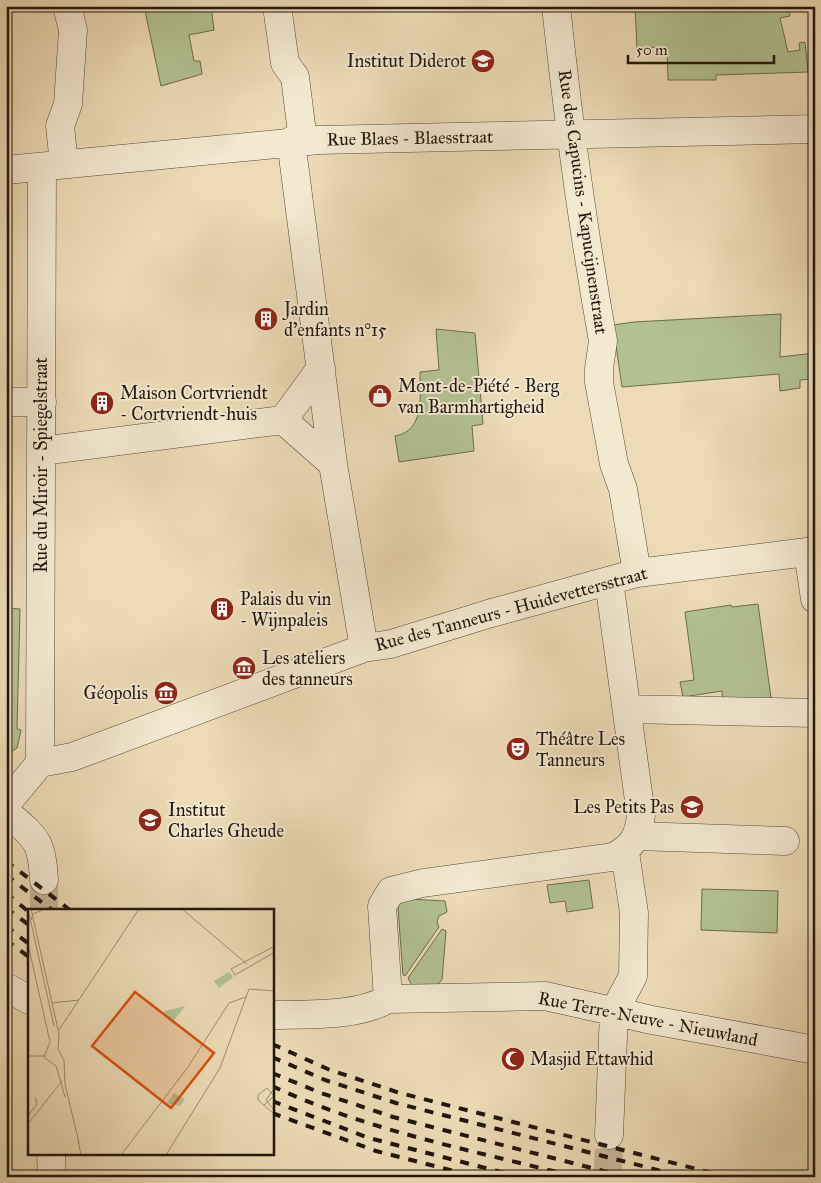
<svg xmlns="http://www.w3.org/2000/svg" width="821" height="1183" font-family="'IM FELL Great Primer',serif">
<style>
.green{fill:#b3c192;stroke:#6a6c50}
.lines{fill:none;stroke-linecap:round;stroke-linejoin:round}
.minor-tunnel{stroke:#c3b495;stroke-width:28;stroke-dasharray:28 14;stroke-linecap:butt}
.minor-casing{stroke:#534839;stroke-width:29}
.minor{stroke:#f3e8d0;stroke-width:28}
.rail{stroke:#20170f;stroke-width:4;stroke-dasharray:9 9;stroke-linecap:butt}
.labels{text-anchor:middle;stroke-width:4;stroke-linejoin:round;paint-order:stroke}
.poi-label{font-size:18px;fill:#20170f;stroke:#f3e8d0;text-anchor:start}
.street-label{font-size:18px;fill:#20170f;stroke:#f3e8d0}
.inset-road{fill:none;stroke:#9a8d73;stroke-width:1}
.view{fill:#d4520c;fill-opacity:0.15;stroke:#d4520c;stroke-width:2.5}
.inset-edge{fill:none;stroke:#20170f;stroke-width:2.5}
</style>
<rect width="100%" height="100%" fill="#ecdbb6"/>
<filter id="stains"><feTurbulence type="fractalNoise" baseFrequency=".004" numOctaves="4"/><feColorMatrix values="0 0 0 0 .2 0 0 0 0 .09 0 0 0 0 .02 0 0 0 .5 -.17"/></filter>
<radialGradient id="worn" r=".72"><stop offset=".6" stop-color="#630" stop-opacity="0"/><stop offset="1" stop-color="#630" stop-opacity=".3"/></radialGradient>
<path class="green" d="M 144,6 L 211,6 L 214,30 L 189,35 L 194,61 L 200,61 L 202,74 L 161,86 Z
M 635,6 L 787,6 L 790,16 L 780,18 L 788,52 L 800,50 L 799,43 L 805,42 L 808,72 L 716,75 L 716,80 L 668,80 L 667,47 L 637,48 Z
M 781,314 L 780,357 L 815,353 L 815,379 L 800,380 L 800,388 L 780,391 L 779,374 L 622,387 L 613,325 L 634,322 Z
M 436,329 L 475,333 L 483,424 L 472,426 L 474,451 L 399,462 L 395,436 C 425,431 420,396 420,372 L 439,370 Z
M 758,604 L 772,705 L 723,705 L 722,691 L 683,697 L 680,682 L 694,680 L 685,612 L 731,605 L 732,607 Z
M 6,608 L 20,609 L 17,729 L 21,730 L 17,748 L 6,755 Z
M 589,880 L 593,908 L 567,912 L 565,901 L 550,903 L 547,885 Z
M 702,889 L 778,891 L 777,933 L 701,930 Z
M 407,899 L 445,901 L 447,912 L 439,916 L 437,922 L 439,927 L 405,976 L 403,975 L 398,908 L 399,903 Z
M 442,929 L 446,931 L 442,980 L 437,985 L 413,988 L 408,978 Z"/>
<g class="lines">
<path class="minor-tunnel" d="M 44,910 L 44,880
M 608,1177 L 609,1135"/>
<g class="minor-casing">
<path id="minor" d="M 277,6 L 285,63 L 295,77 L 303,141
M 556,6 C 568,118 583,230 603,341 L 599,369 L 599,382 L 614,464 L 623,489 L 637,573
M 291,141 L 333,464 L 364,648
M 64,164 L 60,126 L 68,104 L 73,30 L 67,6
M 6,170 L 319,140 L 815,129
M 6,402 L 42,402
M 283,420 L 333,464
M 283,420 L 321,368
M 42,451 L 283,420
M 808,552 L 815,599
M 627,709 L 815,713
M 40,763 L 42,167
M 6,804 L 40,763 L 72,757 L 364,648 L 391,644 L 488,614 L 637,573 L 815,551
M 6,812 C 36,838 42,840 44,880
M 637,836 L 785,841
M 6,987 L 29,1000
M 388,999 L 382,906 L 391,891 L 423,883 L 613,857 C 632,848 639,836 641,815 L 609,581
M 272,1015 C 308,1014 357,1017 388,999 L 545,996 L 652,1020 L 815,1050
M 609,1135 L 614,1012 L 633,976 L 634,913 L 625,852
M 51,1154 L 52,1177"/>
</g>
<use href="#minor" class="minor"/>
<path class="rail" d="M 6,861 L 70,910
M 6,875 L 52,910
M 6,893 L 29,912
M 6,908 L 29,925
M 6,926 L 29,944
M 6,940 L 29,957
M 272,1044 L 330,1070 L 400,1093 L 728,1177
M 272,1057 L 325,1080 L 396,1103 L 685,1177
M 272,1073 L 321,1093 L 393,1117 L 627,1177
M 272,1086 C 368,1131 475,1151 577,1177
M 272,1101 L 369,1138 L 520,1177
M 272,1113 L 376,1151 L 477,1177"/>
</g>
<defs>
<g id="school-disc" transform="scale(1.25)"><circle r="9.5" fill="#8f2418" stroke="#f3e8d0"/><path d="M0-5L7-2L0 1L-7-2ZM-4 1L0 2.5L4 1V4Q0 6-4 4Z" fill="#fff"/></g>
<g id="building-disc" transform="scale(1.25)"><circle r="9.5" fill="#8f2418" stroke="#f3e8d0"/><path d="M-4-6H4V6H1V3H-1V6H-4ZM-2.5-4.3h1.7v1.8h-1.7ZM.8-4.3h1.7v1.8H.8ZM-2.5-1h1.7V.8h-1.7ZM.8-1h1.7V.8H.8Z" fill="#fff"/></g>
<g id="shop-disc" transform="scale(1.25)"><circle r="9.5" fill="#8f2418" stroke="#f3e8d0"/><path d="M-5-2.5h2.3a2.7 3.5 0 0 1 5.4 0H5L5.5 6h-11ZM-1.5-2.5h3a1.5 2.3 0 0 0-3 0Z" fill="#fff"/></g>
<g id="museum-disc" transform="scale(1.25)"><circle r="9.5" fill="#8f2418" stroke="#f3e8d0"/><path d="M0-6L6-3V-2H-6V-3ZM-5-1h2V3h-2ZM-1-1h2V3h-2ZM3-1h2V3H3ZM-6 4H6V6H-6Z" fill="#fff"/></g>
<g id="theatre-disc" transform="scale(1.25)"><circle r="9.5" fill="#8f2418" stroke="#f3e8d0"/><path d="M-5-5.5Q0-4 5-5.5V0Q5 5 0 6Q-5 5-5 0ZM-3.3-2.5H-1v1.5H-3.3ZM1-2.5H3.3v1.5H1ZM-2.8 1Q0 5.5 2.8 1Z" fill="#fff"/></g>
<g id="mosque-disc" transform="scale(1.25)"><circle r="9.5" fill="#8f2418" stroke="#f3e8d0"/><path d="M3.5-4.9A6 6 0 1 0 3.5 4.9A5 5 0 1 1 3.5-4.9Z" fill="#fff"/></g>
</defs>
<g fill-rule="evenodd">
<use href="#school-disc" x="483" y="61"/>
<use href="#building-disc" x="266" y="319"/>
<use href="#shop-disc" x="380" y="396"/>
<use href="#building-disc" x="102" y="403"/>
<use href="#building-disc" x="222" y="609"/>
<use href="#museum-disc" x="244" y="668"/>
<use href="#museum-disc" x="166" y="693"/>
<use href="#theatre-disc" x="518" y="749"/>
<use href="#school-disc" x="692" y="807"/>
<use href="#school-disc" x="150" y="820"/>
<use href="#mosque-disc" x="513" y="1059"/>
</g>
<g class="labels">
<g class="poi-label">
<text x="466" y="67" text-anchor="end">Institut Diderot</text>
<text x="284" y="315">Jardin<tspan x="284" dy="21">d'enfants n°15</tspan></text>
<text x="398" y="392">Mont-de-Piété - Berg<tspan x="398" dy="21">van Barmhartigheid</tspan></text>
<text x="120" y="399">Maison Cortvriendt<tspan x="120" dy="21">- Cortvriendt-huis</tspan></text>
<text x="240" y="605">Palais du vin<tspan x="240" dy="21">- Wijnpaleis</tspan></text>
<text x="262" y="664">Les ateliers<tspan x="262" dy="21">des tanneurs</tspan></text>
<text x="148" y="699" text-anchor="end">Géopolis</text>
<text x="536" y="745">Théâtre Les<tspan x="536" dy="21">Tanneurs</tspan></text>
<text x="674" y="813" text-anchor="end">Les Petits Pas</text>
<text x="168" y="816">Institut<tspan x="168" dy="21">Charles Gheude</tspan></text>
<text x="530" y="1065">Masjid Ettawhid</text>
</g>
<g class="street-label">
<text transform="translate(410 138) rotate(-1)" y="6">Rue Blaes - Blaesstraat</text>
<text transform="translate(583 202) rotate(82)" y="6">Rue des Capucins - Kapucijnenstraat</text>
<text transform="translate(41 465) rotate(-90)" y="6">Rue du Miroir - Spiegelstraat</text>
<text transform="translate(511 609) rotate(-15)" y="6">Rue des Tanneurs - Huidevettersstraat</text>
<text transform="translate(648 1019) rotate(11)" y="6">Rue Terre-Neuve - Nieuwland</text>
</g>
</g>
<g transform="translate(28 909)">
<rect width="246" height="246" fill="#ecdbb6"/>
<path d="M 201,63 L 205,68 L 191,79 L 186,72 ZM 157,97 L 144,114 L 135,106 L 137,102 ZM 146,184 L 157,190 L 152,197 L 139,194 Z" fill="#b3c192"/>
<path class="inset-road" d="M 0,0 L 26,117M 3,0 L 31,125 L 30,140 L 36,151 L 37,175 L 51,234M 154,0 L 219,55M 3,11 L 5,5 L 14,1M 0,35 L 22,133 L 16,148 L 28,157 L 37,188M 247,37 L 203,60 L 207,66 L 247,43M 24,94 L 51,91M 31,121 L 111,0M 0,147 L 16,147M 247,178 L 238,191 L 247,202M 236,196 L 246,187 L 239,179 L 230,186 L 230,191 L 239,199 L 245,204M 0,207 L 9,195 L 7,188M 0,215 L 34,172M 50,231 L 53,246M 93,246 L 160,158 L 201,94 L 218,88M 138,246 L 192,159 L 221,80 L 247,82"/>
<path class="view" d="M 107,83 L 186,144 L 143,199 L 64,137 Z"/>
<rect width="246" height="246" class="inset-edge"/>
</g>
<rect width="821" height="1183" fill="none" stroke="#ecdbb6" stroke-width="25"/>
<rect x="8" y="8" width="806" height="1168" fill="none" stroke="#20170f" stroke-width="2.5"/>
<rect x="12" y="12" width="796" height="1158" fill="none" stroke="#20170f"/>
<path d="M628 55v8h146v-8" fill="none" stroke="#20170f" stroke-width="2.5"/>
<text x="636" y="55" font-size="15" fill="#20170f" stroke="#f3e8d0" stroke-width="4" paint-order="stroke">50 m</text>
<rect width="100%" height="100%" filter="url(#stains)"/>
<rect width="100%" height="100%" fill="url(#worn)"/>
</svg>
